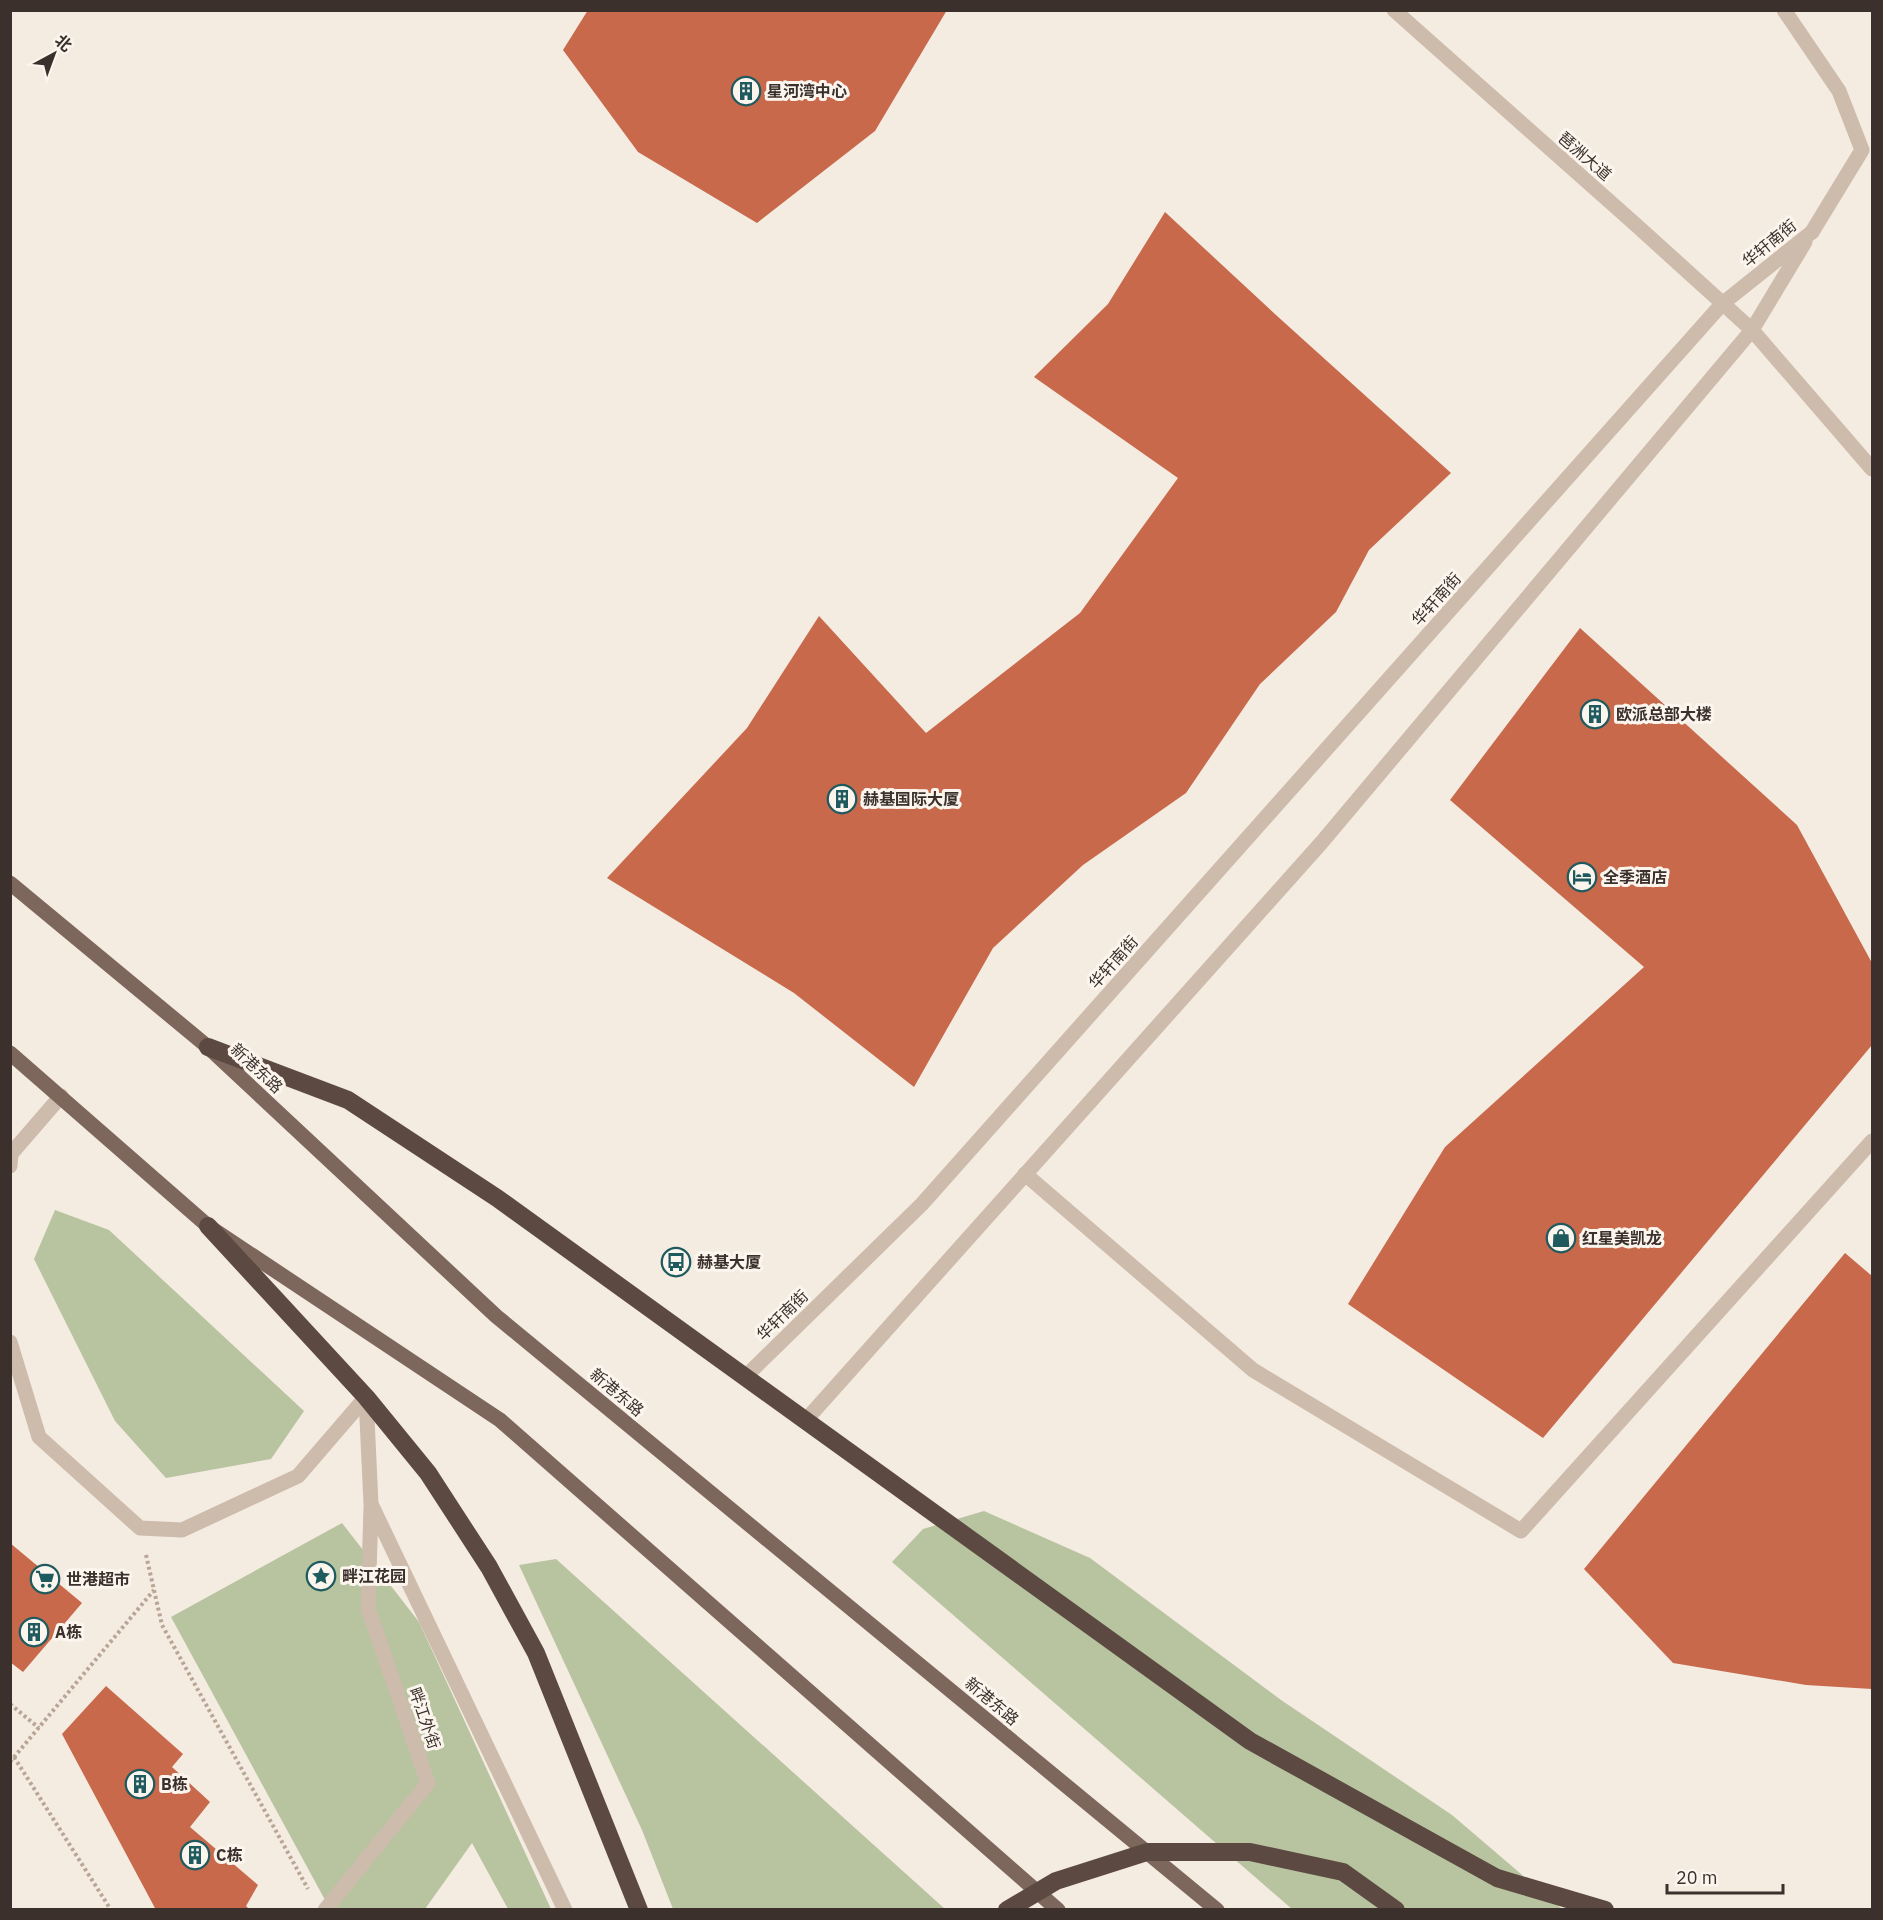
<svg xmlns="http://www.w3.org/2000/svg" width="1883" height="1920" font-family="'IBM Plex Sans','Noto Sans SC',sans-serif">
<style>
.green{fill:#b8c4a0}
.building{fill:#c8694b}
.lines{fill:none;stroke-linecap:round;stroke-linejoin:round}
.path{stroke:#b9a596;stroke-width:4;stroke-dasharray:3 3;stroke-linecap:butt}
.pedestrian{stroke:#cdbbac;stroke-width:15}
.minor{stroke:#cdbbac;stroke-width:15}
.tertiary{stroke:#cdbbac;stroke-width:15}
.primary{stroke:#7d675c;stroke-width:15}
.motorway{stroke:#5c4a42;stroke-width:18}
.motorway-bridge{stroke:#5c4a42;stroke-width:18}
.labels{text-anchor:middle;stroke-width:6;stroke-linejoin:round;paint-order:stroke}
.poi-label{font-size:16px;font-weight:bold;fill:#3b302b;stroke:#fbf5ee;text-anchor:start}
.street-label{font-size:16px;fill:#3b302b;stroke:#fbf5ee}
</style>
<rect width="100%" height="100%" fill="#f4ebe1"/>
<path class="green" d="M 55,1210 L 109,1230 L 304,1411 L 271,1459 L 166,1478 L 115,1421 L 34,1259 Z
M 984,1511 L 1090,1558 L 1281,1700 L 1452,1815 L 1562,1909 L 1292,1909 L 892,1562 L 923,1529 Z
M 342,1523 L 419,1622 L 551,1909 L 508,1909 L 472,1843 L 425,1909 L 330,1909 L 171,1617 Z
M 556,1559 L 945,1909 L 673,1909 L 642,1830 L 519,1565 Z"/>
<path class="building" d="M 588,10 L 947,10 L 875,131 L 757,223 L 638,152 L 563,50 Z
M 1165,212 L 1276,315 L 1451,473 L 1369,550 L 1336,612 L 1260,684 L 1186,793 L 1083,865 L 993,948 L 914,1087 L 794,993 L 607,878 L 747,728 L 819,616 L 926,733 L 1080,613 L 1178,478 L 1034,377 L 1108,304 Z
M 1580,628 L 1797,825 L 1872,963 L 1872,1045 L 1543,1438 L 1348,1304 L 1445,1147 L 1644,967 L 1450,800 Z
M 1845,1253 L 1872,1276 L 1872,1689 L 1806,1685 L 1673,1663 L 1584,1569 Z
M 10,1543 L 82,1603 L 23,1672 L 10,1662 Z
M 106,1686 L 183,1754 L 172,1767 L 210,1802 L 190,1827 L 258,1885 L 246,1906 L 250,1910 L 156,1910 L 62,1734 Z"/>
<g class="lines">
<path class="path" d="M 146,1555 L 162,1625 L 308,1889
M 10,1704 L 39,1728
M 14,1757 L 111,1910
M 10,1762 L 154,1590"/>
<path class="pedestrian" d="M 10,1166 L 11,1154
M 10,1342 L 39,1437 L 140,1528 L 182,1530 L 298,1476 L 366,1397"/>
<path class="minor" d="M 1784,10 L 1839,91 L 1862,150 L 1812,232
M 1752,330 L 1872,469
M 10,1155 L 61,1096
M 1025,1174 L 1253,1370 L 1521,1531 L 1872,1141
M 366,1397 L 371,1504 L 565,1910
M 325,1910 L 428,1783 L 368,1608 L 371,1507"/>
<path class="tertiary" d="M 1394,10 L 1635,224 L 1752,330
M 745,1377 L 922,1204 L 1722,304 L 1812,232
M 805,1421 L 1322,842 L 1752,330 L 1805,242"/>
<path class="primary" d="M 10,883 L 208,1047 L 496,1316 L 1217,1910
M 10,1053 L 208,1226 L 500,1420 L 1058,1910"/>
<path class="motorway" d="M 208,1047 L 348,1100 L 497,1198 L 1250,1741 L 1497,1878 L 1605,1910
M 208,1226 L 366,1397 L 428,1473 L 489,1567 L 536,1653 L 639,1910"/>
<path class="motorway-bridge" d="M 1007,1910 L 1056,1881 L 1147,1852 L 1250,1852 L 1343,1872 L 1396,1910"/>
</g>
<defs>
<g id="building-ring" transform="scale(1.5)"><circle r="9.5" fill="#fbf5ee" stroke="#1f5a5e" stroke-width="1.5"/><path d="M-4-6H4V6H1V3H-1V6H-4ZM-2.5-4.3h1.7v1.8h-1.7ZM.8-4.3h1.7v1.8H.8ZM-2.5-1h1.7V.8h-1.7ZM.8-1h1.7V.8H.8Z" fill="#1f5a5e"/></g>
<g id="hotel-ring" transform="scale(1.5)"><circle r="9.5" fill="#fbf5ee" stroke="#1f5a5e" stroke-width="1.5"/><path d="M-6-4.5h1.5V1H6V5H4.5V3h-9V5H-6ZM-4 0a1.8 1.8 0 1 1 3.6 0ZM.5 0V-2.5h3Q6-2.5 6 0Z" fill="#1f5a5e"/></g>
<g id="shop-ring" transform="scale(1.5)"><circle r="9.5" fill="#fbf5ee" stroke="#1f5a5e" stroke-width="1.5"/><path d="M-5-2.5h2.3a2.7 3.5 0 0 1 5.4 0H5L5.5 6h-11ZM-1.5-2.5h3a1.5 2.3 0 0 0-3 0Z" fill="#1f5a5e"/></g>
<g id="bus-ring" transform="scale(1.5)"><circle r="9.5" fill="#fbf5ee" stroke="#1f5a5e" stroke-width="1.5"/><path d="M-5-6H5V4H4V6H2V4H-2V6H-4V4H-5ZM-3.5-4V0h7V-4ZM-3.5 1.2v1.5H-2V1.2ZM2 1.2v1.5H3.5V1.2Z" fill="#1f5a5e"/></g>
<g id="sight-ring" transform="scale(1.5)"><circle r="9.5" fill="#fbf5ee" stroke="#1f5a5e" stroke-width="1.5"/><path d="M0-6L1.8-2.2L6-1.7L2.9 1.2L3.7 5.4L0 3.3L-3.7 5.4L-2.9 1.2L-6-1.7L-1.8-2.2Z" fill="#1f5a5e"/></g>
<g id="supermarket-ring" transform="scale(1.5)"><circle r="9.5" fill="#fbf5ee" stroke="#1f5a5e" stroke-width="1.5"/><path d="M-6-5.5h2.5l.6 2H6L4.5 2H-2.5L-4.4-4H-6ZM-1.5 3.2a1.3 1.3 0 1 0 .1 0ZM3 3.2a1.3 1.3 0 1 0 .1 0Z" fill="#1f5a5e"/></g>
</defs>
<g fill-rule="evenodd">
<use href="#building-ring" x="746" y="91"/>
<use href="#building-ring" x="1595" y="714"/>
<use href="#building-ring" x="842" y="799"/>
<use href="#hotel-ring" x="1582" y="877"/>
<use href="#shop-ring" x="1561" y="1238"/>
<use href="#bus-ring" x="676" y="1262"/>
<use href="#sight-ring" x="321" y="1576"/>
<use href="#supermarket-ring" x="45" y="1579"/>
<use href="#building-ring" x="34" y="1632"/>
<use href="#building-ring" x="140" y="1784"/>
<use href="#building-ring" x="195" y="1855"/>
</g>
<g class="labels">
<g class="poi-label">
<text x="767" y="97">星河湾中心</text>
<text x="1616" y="720">欧派总部大楼</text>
<text x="863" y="805">赫基国际大厦</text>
<text x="1603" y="883">全季酒店</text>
<text x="1582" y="1244">红星美凯龙</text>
<text x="697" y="1268">赫基大厦</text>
<text x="342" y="1582">畔江花园</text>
<text x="66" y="1585">世港超市</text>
<text x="55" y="1638">A栋</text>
<text x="161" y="1790">B栋</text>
<text x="216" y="1861">C栋</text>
</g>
<g class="street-label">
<text transform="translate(1585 156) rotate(41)" y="6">琶洲大道</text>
<text transform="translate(1769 243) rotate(-39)" y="6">华轩南街</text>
<text transform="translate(1436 599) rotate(-48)" y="6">华轩南街</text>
<text transform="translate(1113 962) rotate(-48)" y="6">华轩南街</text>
<text transform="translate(257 1068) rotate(43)" y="6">新港东路</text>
<text transform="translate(782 1315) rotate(-44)" y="6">华轩南街</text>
<text transform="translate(617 1392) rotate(40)" y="6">新港东路</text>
<text transform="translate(992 1701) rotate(40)" y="6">新港东路</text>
<text transform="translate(425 1718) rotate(71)" y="6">畔江外街</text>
</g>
</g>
<rect width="1883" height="1920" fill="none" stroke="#3b302b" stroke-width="24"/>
<g transform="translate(54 54) rotate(41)" stroke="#fbf5ee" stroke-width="4.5" paint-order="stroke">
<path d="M0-4.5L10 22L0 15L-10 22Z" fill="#3b302b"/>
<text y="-9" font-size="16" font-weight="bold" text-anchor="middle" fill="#3b302b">北</text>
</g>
<path d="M1667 1884v9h116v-9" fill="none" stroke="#3b302b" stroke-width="3"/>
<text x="1676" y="1884" font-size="18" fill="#3b302b" stroke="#fbf5ee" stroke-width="4.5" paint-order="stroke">20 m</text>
</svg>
